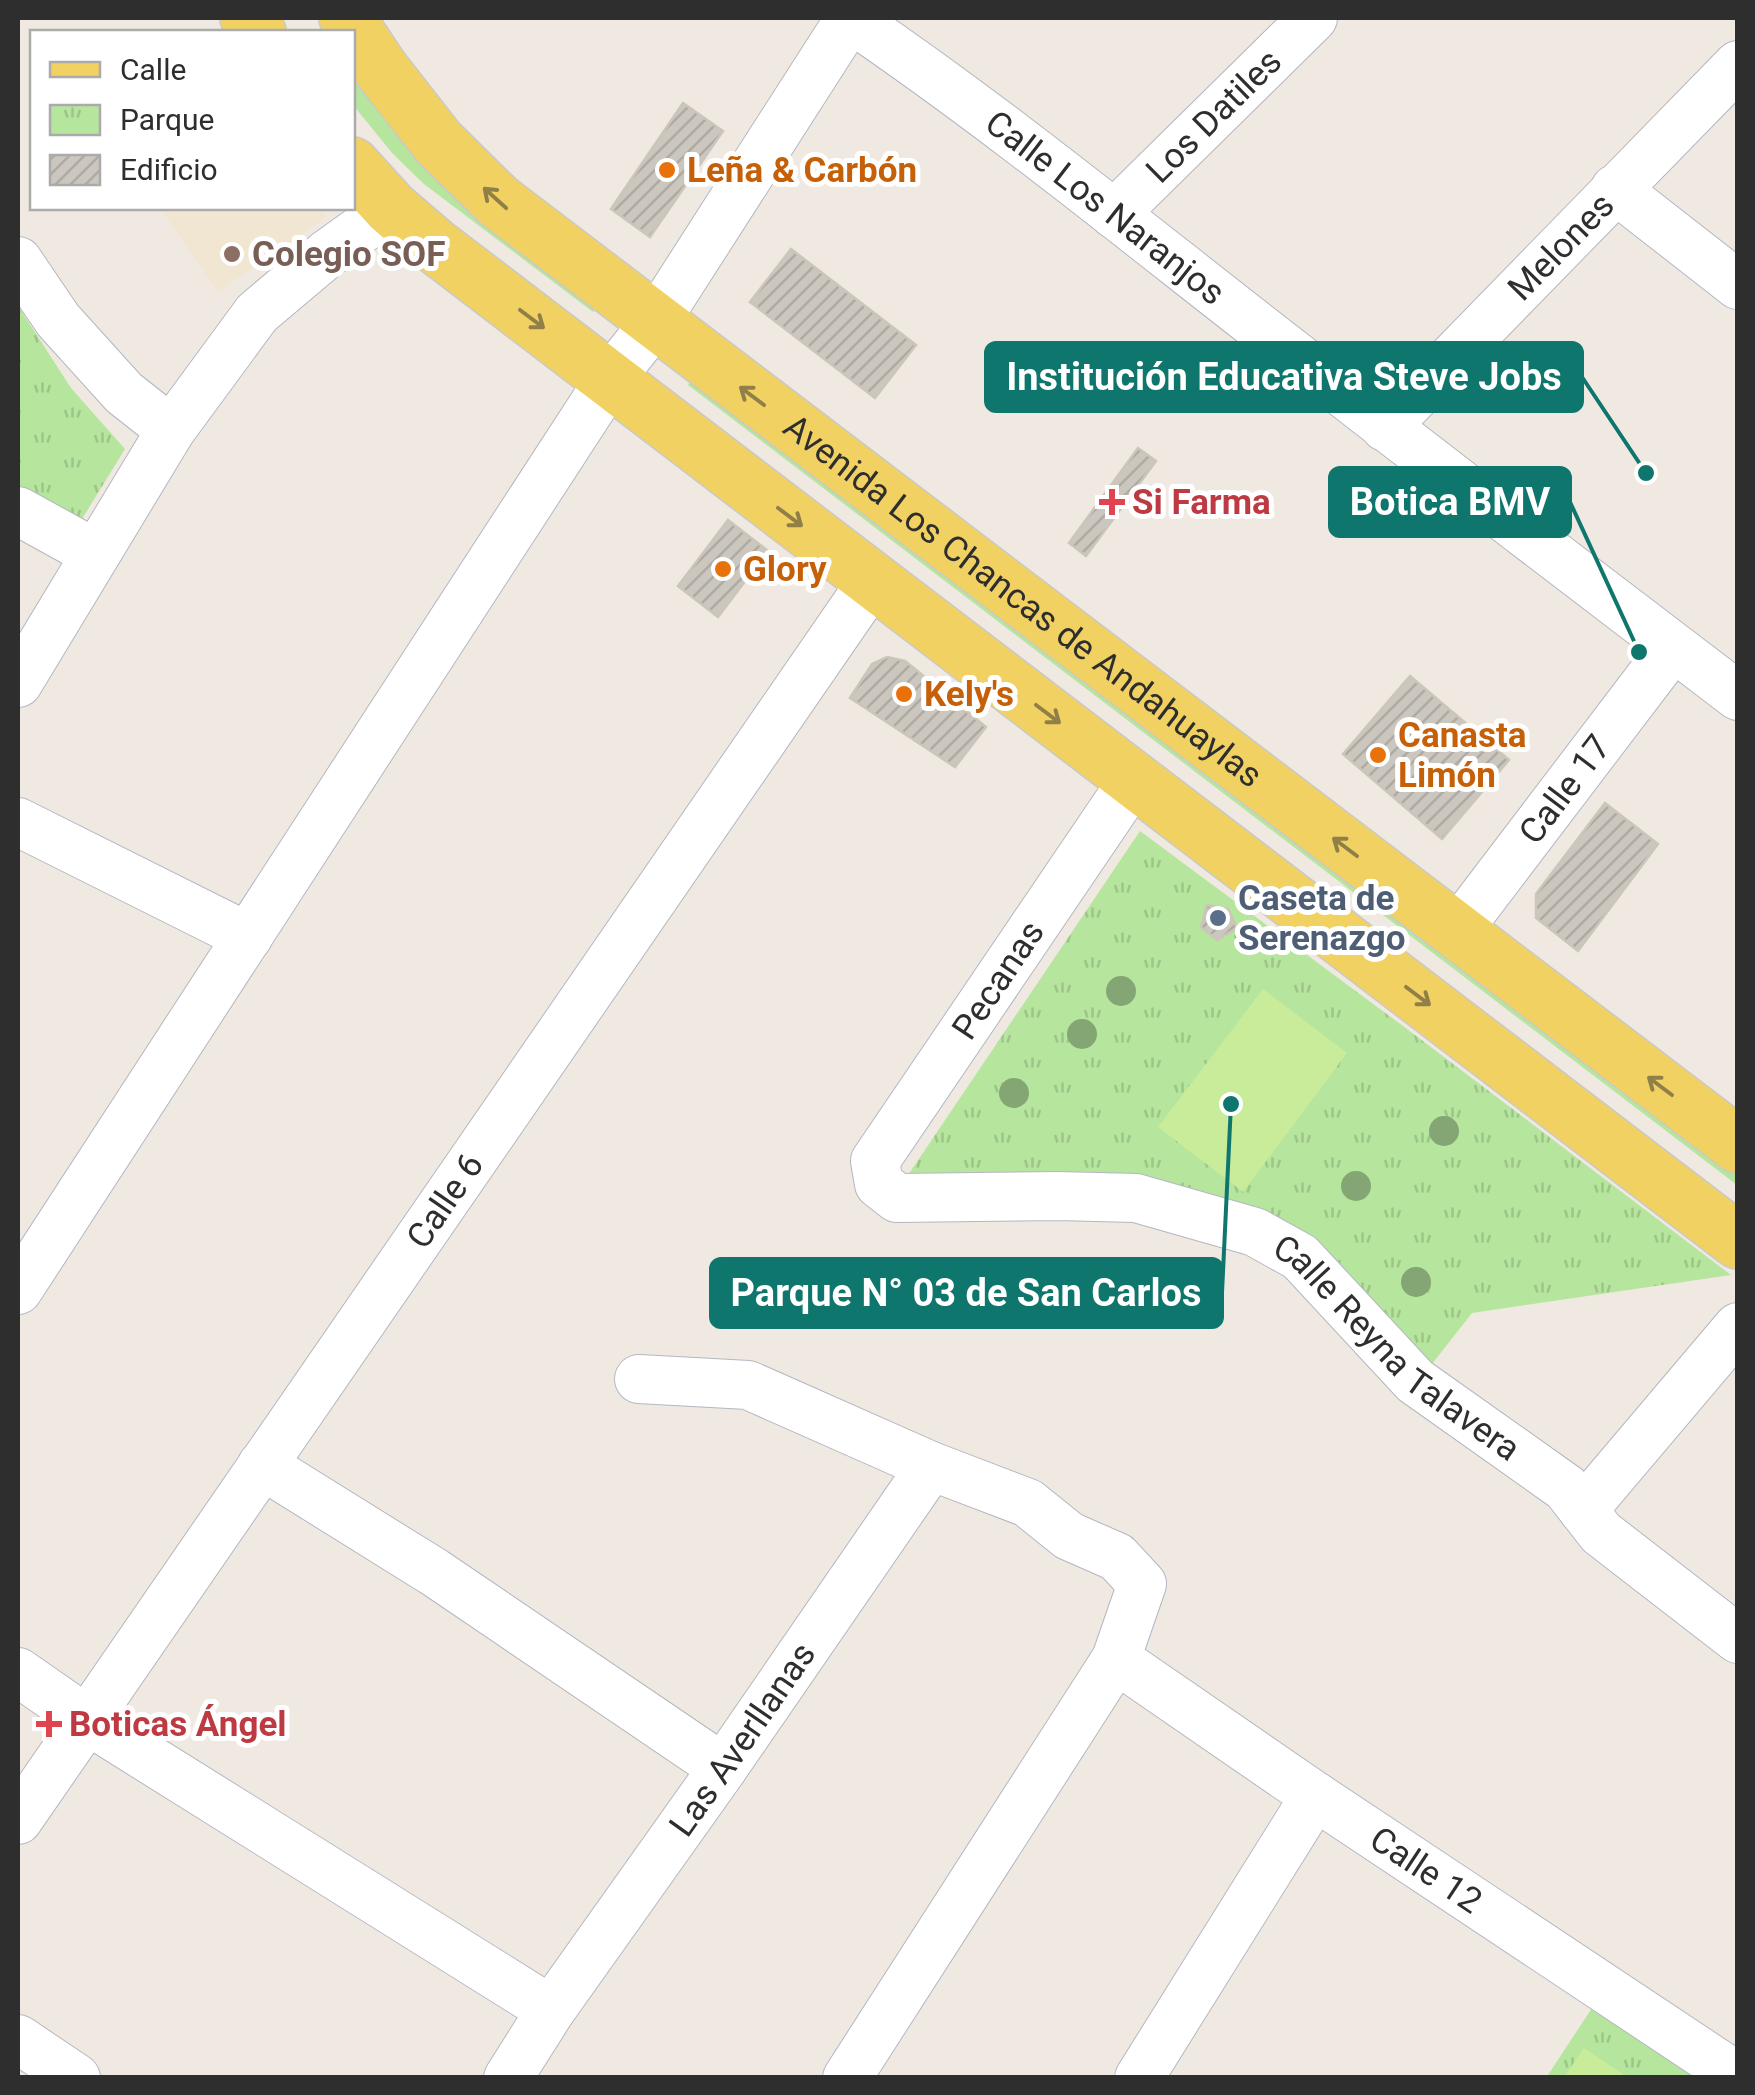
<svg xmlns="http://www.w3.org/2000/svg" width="1755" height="2095" font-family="Roboto,sans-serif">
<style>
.education{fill:#f0e6d1}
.grass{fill:#b6e59e}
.park{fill:url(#park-tufts)}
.pitch{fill:#c9ec9a}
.building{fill:url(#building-hatch);stroke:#cbc5ba;stroke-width:2.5}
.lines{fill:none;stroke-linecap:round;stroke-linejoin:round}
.minor-casing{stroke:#b4b7c1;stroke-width:50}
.major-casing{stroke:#c9c9c9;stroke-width:58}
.minor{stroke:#fff;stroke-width:48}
.major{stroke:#f2d163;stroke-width:55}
.tree{fill:#84a574}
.oneway{stroke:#908048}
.food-dot{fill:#e8710a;stroke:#fff;stroke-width:4}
.education-dot{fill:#8d6e63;stroke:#fff;stroke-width:4}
.health-dot{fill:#e0444e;stroke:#fff;stroke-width:4}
.service-dot{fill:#5c6f8a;stroke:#fff;stroke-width:4}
.labels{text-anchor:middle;stroke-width:10;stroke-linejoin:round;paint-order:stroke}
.street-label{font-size:35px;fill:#2e2e2e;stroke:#fff}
.food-label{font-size:35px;font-weight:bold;fill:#c56008;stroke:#fff;text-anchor:start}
.education-label{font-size:35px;font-weight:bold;fill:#785e54;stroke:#fff;text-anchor:start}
.health-label{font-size:35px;font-weight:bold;fill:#be3a42;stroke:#fff;text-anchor:start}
.service-label{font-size:35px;font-weight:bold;fill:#4e5e75;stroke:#fff;text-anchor:start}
.leader{fill:none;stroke:#0f766e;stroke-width:4}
.callout-dot{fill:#0f766e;stroke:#fff;stroke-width:4}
.callout{fill:#0f766e;stroke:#0f766e;stroke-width:4}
.callout-label{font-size:38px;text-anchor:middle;font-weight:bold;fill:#fff}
</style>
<defs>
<pattern id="park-tufts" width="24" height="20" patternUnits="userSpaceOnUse" patternTransform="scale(2.5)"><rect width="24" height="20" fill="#b6e59e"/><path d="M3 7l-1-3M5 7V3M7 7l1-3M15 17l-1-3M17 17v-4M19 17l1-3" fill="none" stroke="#9dc588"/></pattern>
<pattern id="building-hatch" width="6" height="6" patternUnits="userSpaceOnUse" patternTransform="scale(2.5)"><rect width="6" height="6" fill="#cbc7bf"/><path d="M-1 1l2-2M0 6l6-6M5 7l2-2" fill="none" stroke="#afaba4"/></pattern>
</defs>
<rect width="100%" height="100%" fill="#efe9e1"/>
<path class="education" d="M 160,208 L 320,208 L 327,217 L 218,292 Z"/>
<path class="grass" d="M 352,53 L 604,298 L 593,312 L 424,184 L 393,154 L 353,105 Z
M 698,371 L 1737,1163 L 1737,1185 L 688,385 Z"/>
<path class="park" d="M 18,306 L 71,388 L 125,449 L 77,527 L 18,496 Z
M 1140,831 L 1411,1032 L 1731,1275 L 1472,1313 L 1421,1378 L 1314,1251 L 902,1184 Z
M 1592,2008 L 1693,2077 L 1546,2078 Z"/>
<path class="pitch" d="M 1263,989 L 1347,1053 L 1243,1192 L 1158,1127 Z
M 1584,2048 L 1627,2077 L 1564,2077 Z"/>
<path class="building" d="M 683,103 L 723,131 L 650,237 L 611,209 Z
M 791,249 L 916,345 L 875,398 L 750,302 Z
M 1138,448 L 1156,461 L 1086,556 L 1069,543 Z
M 728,520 L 768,551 L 718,617 L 678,586 Z
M 887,657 L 905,661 L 986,727 L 955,767 L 850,698 L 872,664 Z
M 1410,676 L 1509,760 L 1442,839 L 1343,754 Z
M 1605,803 L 1658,844 L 1578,951 L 1536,918 L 1536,894 Z
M 1207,905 L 1228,909 L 1237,928 L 1217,940 L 1201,927 Z"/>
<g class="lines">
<g class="minor-casing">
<g id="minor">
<path id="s1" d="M 850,18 C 1003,122 1146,240 1292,353 C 1439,469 1589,582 1738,696"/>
<path d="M 1615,189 L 1738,285"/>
<path id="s2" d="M 1114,214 L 1313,18"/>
<path d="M 18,261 L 58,320 L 124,393 L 171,430"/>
<path id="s3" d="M 1385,427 L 1738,65"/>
<path d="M 18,511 L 96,554"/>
<path d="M 18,683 L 171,430 L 257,313 L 327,254 L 391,208"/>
<path id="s4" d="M 1134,779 L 875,1161 L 879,1184 L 897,1198 L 1057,1196 L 1136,1198 L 1255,1232 L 1300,1257 L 1415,1381 L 1566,1488 L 1601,1533 L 1738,1639"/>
<path d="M 18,822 L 248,937"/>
<path id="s5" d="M 1457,931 L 1673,647"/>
<path d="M 18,1290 L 610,379 L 655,322 L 850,18"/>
<path d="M 639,1379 L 748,1385 L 931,1466 L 1028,1503 L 1069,1536 L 1117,1557 L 1142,1584 L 1116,1659 L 847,2078"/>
<path d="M 262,1465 L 434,1572 L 723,1768"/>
<path d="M 1583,1510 L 1738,1327"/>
<path id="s6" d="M 1116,1659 L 1315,1796 L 1738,2077"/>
<path d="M 18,1672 L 87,1720 L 551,2010"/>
<path id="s7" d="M 18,1820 L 873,580"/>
<path d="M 18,2039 L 76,2078"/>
<path id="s8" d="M 508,2078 L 551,2010 L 723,1768 L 931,1466"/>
<path d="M 1139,2078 L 1315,1796"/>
</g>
</g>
<g class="major-casing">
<g id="major">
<path d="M 248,18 L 258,32"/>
<path id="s9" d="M 347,18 L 381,69 L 438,142 L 498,201 L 1738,1145"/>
<path d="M 352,165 L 391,208 L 434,245 L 1738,1241"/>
</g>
</g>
<use href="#minor" class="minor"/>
<use href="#major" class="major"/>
</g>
<g class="tree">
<circle cx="1121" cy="991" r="15"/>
<circle cx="1082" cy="1034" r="15"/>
<circle cx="1014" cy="1093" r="15"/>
<circle cx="1444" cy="1131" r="15"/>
<circle cx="1356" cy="1186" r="15"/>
<circle cx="1416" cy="1282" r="15"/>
</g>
<defs><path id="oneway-shaft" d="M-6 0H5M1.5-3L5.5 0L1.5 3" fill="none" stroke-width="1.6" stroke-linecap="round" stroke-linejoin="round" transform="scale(2.5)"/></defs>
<g class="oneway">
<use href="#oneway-shaft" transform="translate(495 198) rotate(-138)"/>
<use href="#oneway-shaft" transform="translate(532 319) rotate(37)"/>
<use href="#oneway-shaft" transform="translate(752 396) rotate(-143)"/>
<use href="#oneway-shaft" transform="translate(790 517) rotate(37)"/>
<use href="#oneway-shaft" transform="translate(1048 714) rotate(37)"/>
<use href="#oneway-shaft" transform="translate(1345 847) rotate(-143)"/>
<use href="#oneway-shaft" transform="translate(1418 996) rotate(37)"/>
<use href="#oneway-shaft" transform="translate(1660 1086) rotate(-143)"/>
</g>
<g class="food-dot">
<circle cx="667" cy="170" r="10"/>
<circle cx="723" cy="569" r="10"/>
<circle cx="904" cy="694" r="10"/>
<circle cx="1378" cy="755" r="10"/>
</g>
<circle class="education-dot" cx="232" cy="254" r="10"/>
<g class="health-dot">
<path d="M1107 487h10v10h10v10h-10v10h-10v-10h-10v-10h10z"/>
<path d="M44 1709h10v10h10v10h-10v10h-10v-10h-10v-10h10z"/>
</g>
<circle class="service-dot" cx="1218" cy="918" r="10"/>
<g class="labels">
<g class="street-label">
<text dy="12" stroke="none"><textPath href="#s2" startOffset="140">Los Datiles</textPath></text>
<text dy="12" stroke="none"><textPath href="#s1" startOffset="318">Calle Los Naranjos</textPath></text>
<text dy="12" stroke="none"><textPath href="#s3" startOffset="252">Melones</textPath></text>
<text dy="12" stroke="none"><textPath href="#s9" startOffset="898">Avenida Los Chancas de Andahuaylas</textPath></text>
<text dy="12" stroke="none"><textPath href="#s5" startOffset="178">Calle 17</textPath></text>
<text transform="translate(998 980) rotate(-56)" y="12">Pecanas</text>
<text dy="12" stroke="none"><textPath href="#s7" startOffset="752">Calle 6</textPath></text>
<text dy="12" stroke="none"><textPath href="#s4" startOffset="1055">Calle Reyna Talavera</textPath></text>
<text dy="12" stroke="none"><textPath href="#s8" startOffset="412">Las Averllanas</textPath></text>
<text dy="12" stroke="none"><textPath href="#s6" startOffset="375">Calle 12</textPath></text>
</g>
<g class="food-label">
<text x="687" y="182">Leña &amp; Carbón</text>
<text x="743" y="581">Glory</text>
<text x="924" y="706">Kely's</text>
<text x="1398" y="747">Canasta<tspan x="1398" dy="40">Limón</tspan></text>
</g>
<g class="education-label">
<text x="252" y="266">Colegio SOF</text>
</g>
<g class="health-label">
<text x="1132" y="514">Si Farma</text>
<text x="69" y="1736">Boticas Ángel</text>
</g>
<g class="service-label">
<text x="1238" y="910">Caseta de<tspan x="1238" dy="40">Serenazgo</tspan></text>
</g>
</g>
<path class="leader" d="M1646 473L1582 377M1639 652L1570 502M1231 1104L1222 1293"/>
<g class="callout-dot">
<circle cx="1646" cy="473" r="10"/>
<circle cx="1639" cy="652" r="10"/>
<circle cx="1231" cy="1104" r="10"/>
</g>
<g class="callout">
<rect x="986" y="343" width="596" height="68" rx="10"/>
<rect x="1330" y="468" width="240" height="68" rx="10"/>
<rect x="711" y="1259" width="511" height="68" rx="10"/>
</g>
<g class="callout-label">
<text x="1284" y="390">Institución Educativa Steve Jobs</text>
<text x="1450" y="515">Botica BMV</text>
<text x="966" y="1306">Parque N° 03 de San Carlos</text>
</g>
<rect width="1755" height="2095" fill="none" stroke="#2e2e2e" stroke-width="40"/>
<rect x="30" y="30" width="325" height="180" fill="#ffffff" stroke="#ababab" stroke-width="2.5"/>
<rect x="50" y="62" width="50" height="15" fill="#f2d163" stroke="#ababab" stroke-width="2.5"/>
<text x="120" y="80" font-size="30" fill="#2e2e2e">Calle</text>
<rect x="50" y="105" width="50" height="30" fill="url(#park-tufts)" stroke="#ababab" stroke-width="2.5"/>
<text x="120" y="130" font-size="30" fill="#2e2e2e">Parque</text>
<rect x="50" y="155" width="50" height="30" fill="url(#building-hatch)" stroke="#ababab" stroke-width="2.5"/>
<text x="120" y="180" font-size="30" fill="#2e2e2e">Edificio</text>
</svg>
